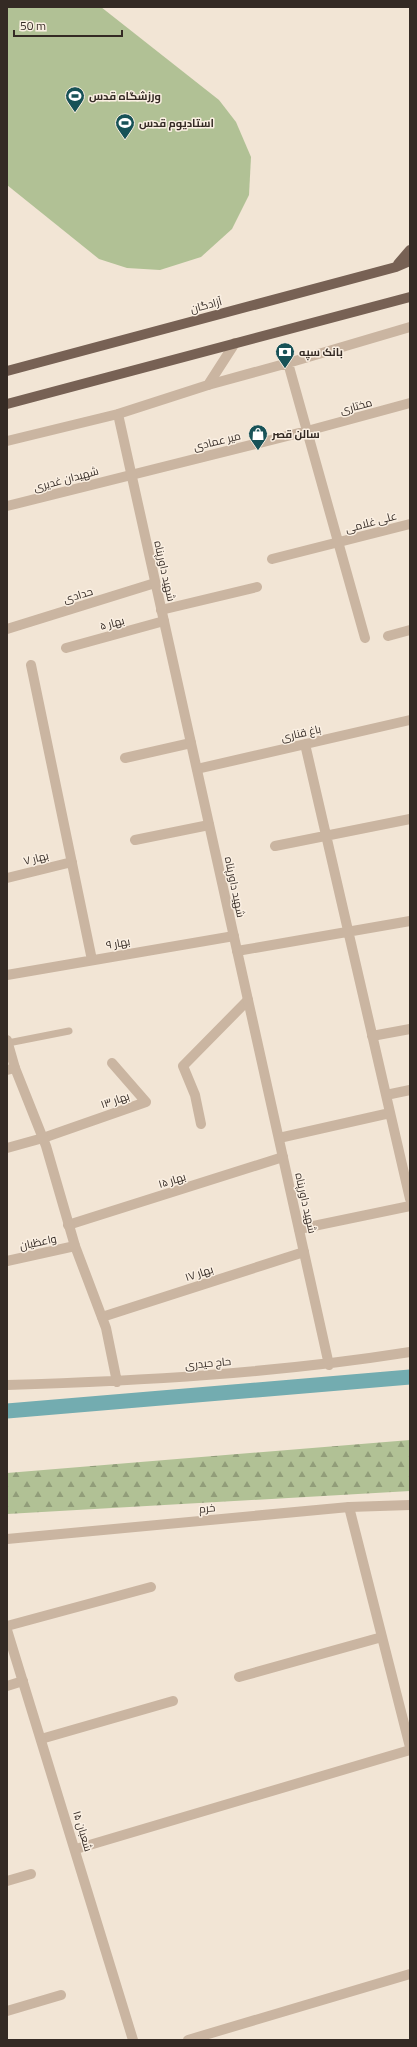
<svg xmlns="http://www.w3.org/2000/svg" width="417" height="2047" font-family="'Titillium Web',Cairo,sans-serif">
<style>
.forest{fill:url(#forest-firs)}
.garden{fill:#b1c195}
.lines{fill:none;stroke-linecap:round;stroke-linejoin:round}
.canal{stroke:#73acb0;stroke-width:15}
.service{stroke:#cab5a1;stroke-width:7}
.minor{stroke:#cab5a1;stroke-width:10}
.tertiary{stroke:#cab5a1;stroke-width:10}
.primary{stroke:#776154;stroke-width:10}
.labels{text-anchor:middle;stroke-width:3;stroke-linejoin:round;paint-order:stroke}
.poi-label{font-size:11px;font-weight:bold;fill:#342a24;stroke:#faefe2;text-anchor:start}
.street-label{font-size:11px;fill:#342a24;stroke:#faefe2}
</style>
<defs>
<pattern id="forest-firs" width="22" height="20" patternUnits="userSpaceOnUse"><rect width="22" height="20" fill="#b1c195"/><path d="M5 1l3.5 6h-7zM16 11l3.5 6h-7z" fill="#919d79"/></pattern>
</defs>
<rect width="100%" height="100%" fill="#f2e5d5"/>
<path class="forest" d="M 410,1440 L 410,1491 L 7,1514 L 7,1473 Z"/>
<path class="garden" d="M 7,7 L 101,7 L 219,100 L 236,122 L 251,157 L 249,195 L 232,229 L 201,257 L 160,270 L 127,268 L 99,259 L 7,185 Z"/>
<g class="lines">
<path class="canal" d="M 7,1411 L 410,1377"/>
<path class="service" d="M 8,1043 L 69,1031"/>
<path class="minor" d="M 288,363 L 365,638
M 208,385 L 288,363 L 410,327
M 7,506 L 307,431 L 410,403
M 272,559 L 410,524
M 161,610 L 257,587
M 7,629 L 155,583
M 388,636 L 410,630
M 66,648 L 164,621
M 31,665 L 92,960
M 305,744 L 410,1199
M 125,758 L 191,743
M 197,769 L 410,720
M 135,840 L 209,825
M 275,846 L 410,819
M 7,878 L 72,862
M 237,951 L 410,921
M 7,975 L 234,936
M 372,1036 L 410,1029
M 7,1070 L 15,1068
M 386,1095 L 410,1090
M 201,1124 L 195,1095 L 183,1066 L 248,1000
M 279,1138 L 390,1113
M 7,1148 L 43,1138 L 146,1102 L 112,1063
M 68,1225 L 283,1157
M 299,1229 L 410,1206
M 7,1261 L 75,1246
M 102,1317 L 304,1252
M 349,1507 L 410,1747
M 7,1626 L 151,1587
M 239,1677 L 382,1637
M 7,1686 L 23,1681
M 41,1739 L 173,1701
M 76,1849 L 410,1750
M 7,1881 L 31,1874
M 7,2011 L 61,1995
M 188,2040 L 410,1974"/>
<path class="tertiary" d="M 118,414 L 329,1365
M 7,441 L 118,414 L 208,385 L 235,343
M 7,1040 L 15,1068 L 46,1146 L 75,1246 L 106,1328 L 117,1382
M 7,1385 C 142,1381 277,1373 410,1352
M 7,1539 L 349,1507 L 410,1505
M 7,1630 L 133,2040"/>
<path class="primary" d="M 398,264 L 410,250
M 7,371 L 396,267 L 410,261
M 7,404 L 410,297"/>
</g>
<defs>
<g id="stadium-pin" transform="scale(1)"><path d="M0 17L-7.5 6A9.5 9.5 0 1 1 7.5 6Z" fill="#185257" stroke="#faefe2"/><path d="M0-5a6.5 5 0 1 0 0 10a6.5 5 0 1 0 0-10ZM-3.5-1.8h7v3.6h-7Z" fill="#fff"/></g>
<g id="bank-pin" transform="scale(1)"><path d="M0 17L-7.5 6A9.5 9.5 0 1 1 7.5 6Z" fill="#185257" stroke="#faefe2"/><path d="M-6-4H6V4H-6ZM0-2.3a2.3 2.3 0 1 0 0 4.6a2.3 2.3 0 1 0 0-4.6Z" fill="#fff"/></g>
<g id="shop-pin" transform="scale(1)"><path d="M0 17L-7.5 6A9.5 9.5 0 1 1 7.5 6Z" fill="#185257" stroke="#faefe2"/><path d="M-5-2.5h2.3a2.7 3.5 0 0 1 5.4 0H5L5.5 6h-11ZM-1.5-2.5h3a1.5 2.3 0 0 0-3 0Z" fill="#fff"/></g>
</defs>
<g fill-rule="evenodd">
<use href="#stadium-pin" x="75" y="96"/>
<use href="#stadium-pin" x="125" y="123"/>
<use href="#bank-pin" x="285" y="352"/>
<use href="#shop-pin" x="258" y="434"/>
</g>
<g class="labels">
<g class="poi-label">
<text x="89" y="100">ورزشگاه قدس</text>
<text x="139" y="127">استادیوم قدس</text>
<text x="299" y="356">بانک سپه</text>
<text x="272" y="438">سالن قصر</text>
</g>
<g class="street-label">
<text transform="translate(206 305) rotate(-15)" y="4">آزادگان</text>
<text transform="translate(356 406) rotate(-15)" y="4">مختاری</text>
<text transform="translate(217 441) rotate(-14)" y="4">میر عمادی</text>
<text transform="translate(66 479) rotate(-15)" y="4">شهیدان غدیری</text>
<text transform="translate(371 522) rotate(-15)" y="4">علی غلامی</text>
<text transform="translate(165 571) rotate(77)" y="4">شهید داورپناه</text>
<text transform="translate(78 595) rotate(-17)" y="4">حدادی</text>
<text transform="translate(112 623) rotate(-15)" y="4">بهار ۵</text>
<text transform="translate(301 733) rotate(-13)" y="4">باغ قناری</text>
<text transform="translate(36 858) rotate(-14)" y="4">بهار ۷</text>
<text transform="translate(235 887) rotate(78)" y="4">شهید داورپناه</text>
<text transform="translate(118 943) rotate(-10)" y="4">بهار ۹</text>
<text transform="translate(115 1100) rotate(-19)" y="4">بهار ۱۳</text>
<text transform="translate(172 1180) rotate(-17)" y="4">بهار ۱۵</text>
<text transform="translate(306 1203) rotate(77)" y="4">شهید داورپناه</text>
<text transform="translate(38 1242) rotate(-12)" y="4">واعظیان</text>
<text transform="translate(199 1273) rotate(-18)" y="4">بهار ۱۷</text>
<text transform="translate(208 1363) rotate(-5)" y="4">حاج حیدری</text>
<text transform="translate(207 1508) rotate(-5)" y="4">خرم</text>
<text transform="translate(83 1831) rotate(73)" y="4">۱۵ شعبان</text>
</g>
</g>
<rect width="417" height="2047" fill="none" stroke="#342a24" stroke-width="16"/>
<path d="M14 30v6h108v-6" fill="none" stroke="#342a24" stroke-width="2"/>
<text x="20" y="30" font-size="12" fill="#342a24" stroke="#faefe2" stroke-width="3" paint-order="stroke">50 m</text>
</svg>
